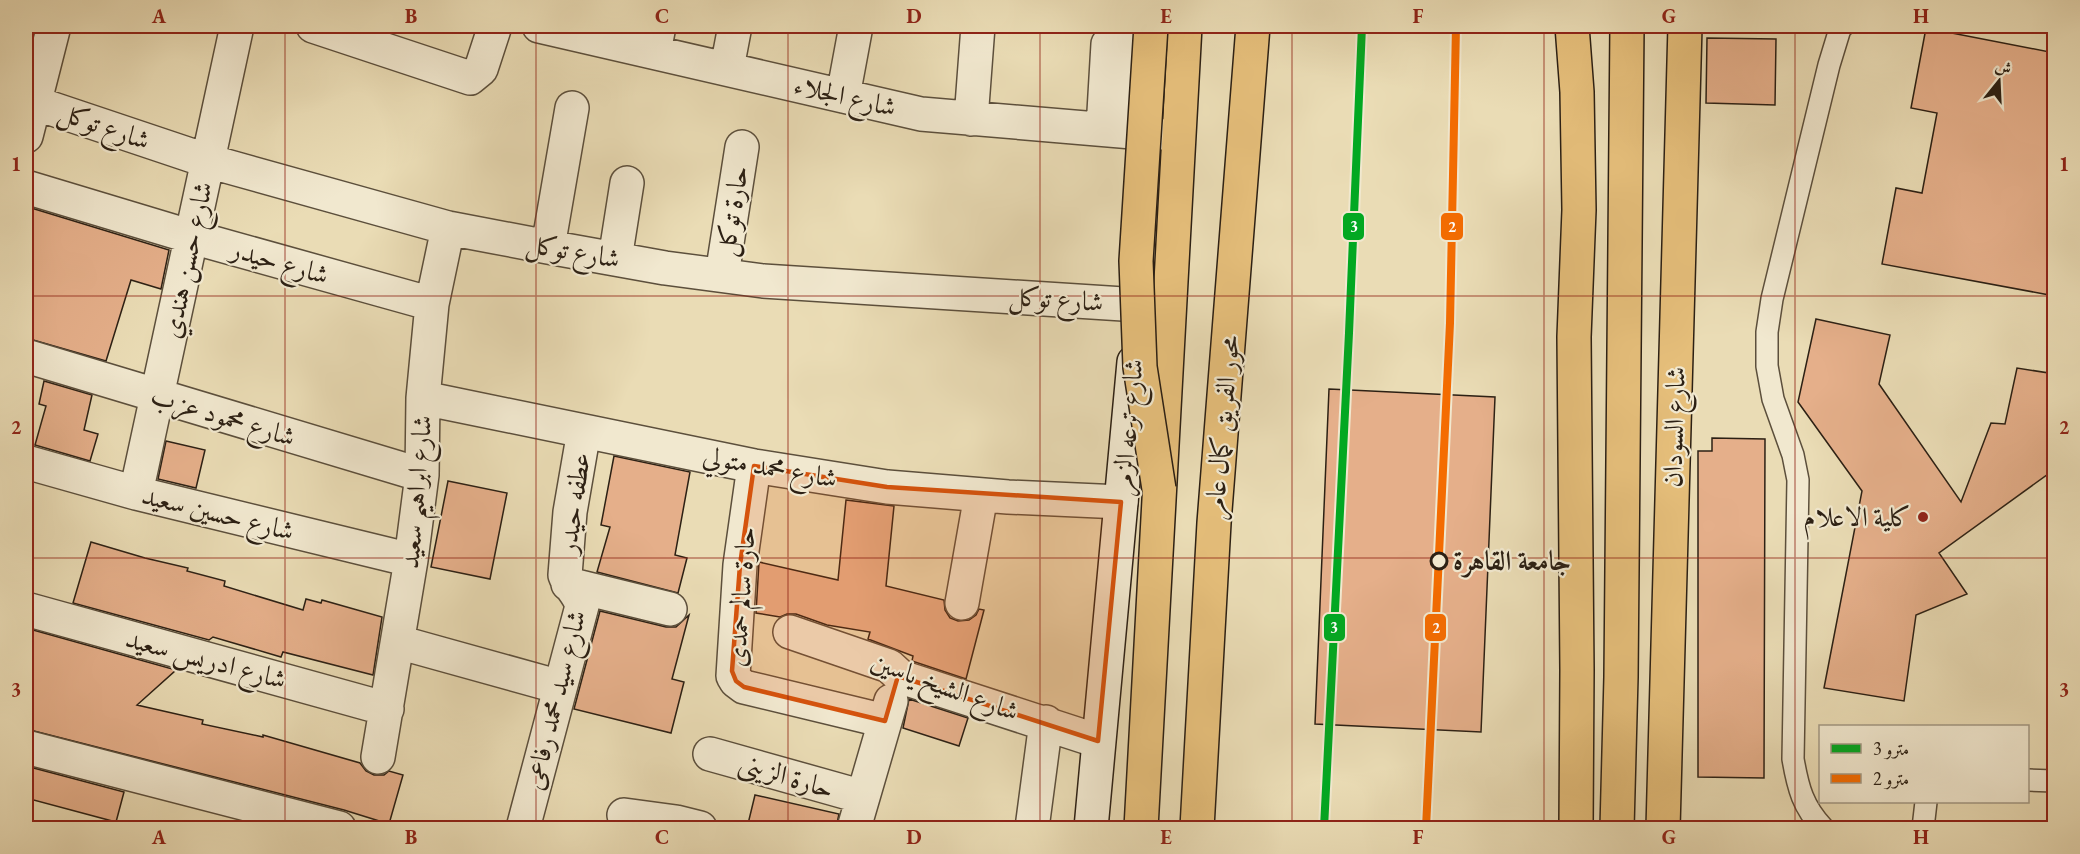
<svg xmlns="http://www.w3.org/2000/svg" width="2080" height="854" font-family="'EB Garamond',Amiri,serif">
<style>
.building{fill:#e5af8a;stroke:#2c2014;stroke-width:1.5}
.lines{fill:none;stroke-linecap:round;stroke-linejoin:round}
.lane-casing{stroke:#5c4f3c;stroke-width:24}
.street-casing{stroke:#5c4f3c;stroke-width:36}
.secondary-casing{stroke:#2c2014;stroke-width:36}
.primary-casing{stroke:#2c2014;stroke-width:36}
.highway-casing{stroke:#2c2014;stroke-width:36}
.lane{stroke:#f1e8cf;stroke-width:21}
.street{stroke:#f1e8cf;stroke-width:33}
.secondary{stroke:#f1e8cf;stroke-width:33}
.primary{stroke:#e5be7a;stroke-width:33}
.highway{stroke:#e5be7a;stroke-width:33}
.highway-bridge-casing{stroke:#2c2014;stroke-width:36;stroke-linecap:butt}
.highway-bridge{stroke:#e5be7a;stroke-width:33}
.metro-1-casing{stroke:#f1e8cf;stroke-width:12}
.metro-2-casing{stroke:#f1e8cf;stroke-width:12}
.metro-1{stroke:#02a822;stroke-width:8}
.metro-2{stroke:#f46c01;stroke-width:8}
.marked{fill:#d5530d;fill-opacity:0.2;stroke:#d5530d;stroke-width:4.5;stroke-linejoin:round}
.grid{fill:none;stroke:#8f2418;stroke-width:1.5;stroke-opacity:0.55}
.poi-dot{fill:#8f2418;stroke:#f1e8cf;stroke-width:2}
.stop-dot{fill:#f1e8cf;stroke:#2c2014;stroke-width:3}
.labels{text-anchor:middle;stroke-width:4.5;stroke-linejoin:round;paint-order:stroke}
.street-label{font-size:27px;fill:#2c2014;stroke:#f1e8cf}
.poi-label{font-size:27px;fill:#2c2014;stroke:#f1e8cf;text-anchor:end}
.stop-label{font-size:27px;font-weight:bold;fill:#2c2014;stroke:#f1e8cf;text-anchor:start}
.line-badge{stroke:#f1e8cf;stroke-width:2}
.badge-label{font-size:16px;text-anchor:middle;font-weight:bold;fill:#fff}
.neatline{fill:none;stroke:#8f2418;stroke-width:2}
.grid-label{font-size:20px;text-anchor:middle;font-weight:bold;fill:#8f2418}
</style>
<rect width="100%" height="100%" fill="#eadcb5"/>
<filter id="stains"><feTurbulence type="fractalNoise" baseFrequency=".00333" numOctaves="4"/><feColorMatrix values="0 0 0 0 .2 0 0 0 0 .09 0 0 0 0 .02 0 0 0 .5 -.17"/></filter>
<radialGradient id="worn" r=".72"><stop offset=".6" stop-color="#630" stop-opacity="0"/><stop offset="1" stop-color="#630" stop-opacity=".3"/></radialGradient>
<path class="building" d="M 1926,28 L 2055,53 L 2055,296 L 1882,264 L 1896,188 L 1922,193 L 1937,113 L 1911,108 Z
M 1707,38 L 1776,39 L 1775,105 L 1706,103 Z
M 28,207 L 169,250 L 161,289 L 131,280 L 106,361 L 26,338 L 26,217 Z
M 1816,319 L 1890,335 L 1879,384 L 1961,502 L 1991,423 L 2005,424 L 2017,368 L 2055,374 L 2055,469 L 1939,553 L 1967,594 L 1916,615 L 1904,701 L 1824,688 L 1862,491 L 1798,402 Z
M 44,381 L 92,395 L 84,430 L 98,434 L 90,461 L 35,445 L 46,406 L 39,404 Z
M 1329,389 L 1495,397 L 1481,732 L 1315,724 Z
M 1712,438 L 1765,439 L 1764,778 L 1698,777 L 1698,451 L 1712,451 Z
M 166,441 L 205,450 L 196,488 L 158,479 Z
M 614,456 L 690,472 L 675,555 L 687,558 L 678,593 L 597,572 L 610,527 L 601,525 Z
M 448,481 L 507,493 L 490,579 L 431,567 Z
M 846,500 L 894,506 L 886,586 L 944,600 L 945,610 L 950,618 L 958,621 L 969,620 L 976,615 L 979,609 L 984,610 L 966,679 L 912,661 L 913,656 L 868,639 L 870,632 L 827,625 L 796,614 L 787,614 L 780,617 L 756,613 L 759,562 L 838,580 Z
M 91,542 L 145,558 L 188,568 L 187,571 L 225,581 L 224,586 L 303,610 L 306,599 L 321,603 L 322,600 L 382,617 L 373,675 L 283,652 L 281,657 L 213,637 L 209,640 L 73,603 Z
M 600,611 L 666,627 L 676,627 L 689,615 L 672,679 L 684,682 L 671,733 L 574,709 Z
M 26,628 L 176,670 L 137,705 L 203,720 L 202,724 L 263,737 L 263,735 L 360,763 L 366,771 L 374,775 L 384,775 L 389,771 L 403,775 L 389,824 L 344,810 L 26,729 Z
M 909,699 L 968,718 L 959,746 L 903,728 Z
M 26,766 L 124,792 L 116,822 L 26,798 Z
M 755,795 L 839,814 L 836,828 L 747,828 Z"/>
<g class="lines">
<g class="lane-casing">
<path id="lane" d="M 2028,780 L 2054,781
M 1823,828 C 1803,807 1798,788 1793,759 L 1798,480 L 1793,455 L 1773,399 L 1767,366 L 1767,332 L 1772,299 L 1829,65 L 1840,29 L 1843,26
M 1923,828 L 1926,802"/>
</g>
<g class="street-casing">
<path id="street" d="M 313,26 L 470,78 L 481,69 L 495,26
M 539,26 L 921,114 L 1156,134
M 1125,26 L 1129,50 L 1133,128
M 654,52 L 659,26
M 727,68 L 735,26
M 843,96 L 856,26
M 26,100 L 208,161 L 448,228 L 548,247 L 665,268 L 763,281 L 1139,305
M 971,119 L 978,26
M 1103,129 L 1108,44
M 26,136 L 54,26
M 26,187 L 192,237 L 432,304
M 548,247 L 572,108
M 615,259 L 627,183
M 722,275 L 742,147
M 26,356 L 422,475
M 423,398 L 754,466 L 887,487 L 1008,497 L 1121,502
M 26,462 L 136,493 L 411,560
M 754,466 L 740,565 L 733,676 L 736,681 L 744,687 L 885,721
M 136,493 L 237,26
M 568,584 L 670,609
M 962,603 L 981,495
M 26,609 L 387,709
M 790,632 L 889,666 L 901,677 L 1098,741
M 398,642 L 560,687
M 26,747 L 339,828
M 710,754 L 863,797
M 378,757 L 411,560 L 422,475 L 423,398 L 432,304 L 448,228
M 624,815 L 676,822 L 700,828
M 523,828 L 582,606 C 579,593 569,587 565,575 L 570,512 L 584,431
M 854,828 L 891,701
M 1032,828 L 1046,722"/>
</g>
<g class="secondary-casing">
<path id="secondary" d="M 1091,828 L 1134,362"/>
</g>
<g class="primary-casing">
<path id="primary" d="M 1572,26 L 1577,92 L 1579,210 L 1574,337 L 1577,670 L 1576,828
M 1617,828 L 1621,677 L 1627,26
M 1663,828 L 1685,26"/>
</g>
<g class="highway-casing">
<path id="highway" d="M 1141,828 L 1185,26
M 1197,828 L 1214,523 L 1253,26"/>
</g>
<use href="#lane" class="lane"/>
<use href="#street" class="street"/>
<use href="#secondary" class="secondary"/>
<use href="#primary" class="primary"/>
<use href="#highway" class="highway"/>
<g class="highway-bridge-casing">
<path id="highway-bridge" d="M 1151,26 L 1136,261 L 1140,367 L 1159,489"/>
</g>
<use href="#highway-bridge" class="highway-bridge"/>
<g class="metro-1-casing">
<path id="metro-1" d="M 1324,828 L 1349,333 L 1362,26"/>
</g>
<g class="metro-2-casing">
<path id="metro-2" d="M 1426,828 L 1450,323 L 1456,26"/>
</g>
<use href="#metro-1" class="metro-1"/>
<use href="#metro-2" class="metro-2"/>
</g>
<path class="marked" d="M 754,466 L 887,487 L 1121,502 L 1098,741 L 898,676 L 885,721 L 744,687 L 736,681 L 732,671 L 740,565 Z"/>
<path class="grid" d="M 285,26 L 285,828M 536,26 L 536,828M 788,26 L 788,828M 1040,26 L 1040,828M 1292,26 L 1292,828M 1544,26 L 1544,828M 1795,26 L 1795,828M 26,296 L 2054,296M 26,558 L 2054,558"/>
<circle class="poi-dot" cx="1923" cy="517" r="6"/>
<circle class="stop-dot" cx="1439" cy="561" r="8"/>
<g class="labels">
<g class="street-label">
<text transform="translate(845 96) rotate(13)" y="9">شارع الجلاء</text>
<text transform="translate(104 126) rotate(19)" y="9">شارع توكل</text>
<text transform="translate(732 211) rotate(-81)" y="9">حارة توكل</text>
<text transform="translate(573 251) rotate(10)" y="9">شارع توكل</text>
<text transform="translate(187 260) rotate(-78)" y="9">شارع حسن هندي</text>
<text transform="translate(280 262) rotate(16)" y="9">شارع حيدر</text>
<text transform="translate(1056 299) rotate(4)" y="9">شارع توكل</text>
<text transform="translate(223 416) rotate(17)" y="9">شارع محمود عزب</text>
<text transform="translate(1128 427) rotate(-85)" y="9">شارع ترعه الزمر</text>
<text transform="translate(1222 427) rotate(-85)" y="9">محور الفريق كمال عامر</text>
<text transform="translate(1674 427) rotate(-88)" y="9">شارع السودان</text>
<text transform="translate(770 467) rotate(10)" y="9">شارع محمد متولي</text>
<text transform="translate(416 492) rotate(-85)" y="9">شارع ابراهيم سعيد</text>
<text transform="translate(574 503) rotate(-82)" y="9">عطفه حيدر</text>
<text transform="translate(218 513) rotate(14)" y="9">شارع حسين سعيد</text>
<text transform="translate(741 597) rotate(-86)" y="9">حارة سالم حمدى</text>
<text transform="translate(206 659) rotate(15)" y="9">شارع ادريس سعيد</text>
<text transform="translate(945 686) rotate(20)" y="9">شارع الشيخ ياسين</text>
<text transform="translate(555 700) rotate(-76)" y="9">شارع سيد محمد رفاعى</text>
<text transform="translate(786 776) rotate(16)" y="9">حارة الزينى</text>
</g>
<g class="poi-label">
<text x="1911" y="526">كلية الاعلام</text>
</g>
<g class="stop-label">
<text x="1453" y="570">جامعة القاهرة</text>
</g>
</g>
<g class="line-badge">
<rect x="1342" y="212" width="23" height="29" rx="6" fill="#02a822"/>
<rect x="1440" y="212" width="24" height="29" rx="6" fill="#f46c01"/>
<rect x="1323" y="613" width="23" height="29" rx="6" fill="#02a822"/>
<rect x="1424" y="613" width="23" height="29" rx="6" fill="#f46c01"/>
</g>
<g class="badge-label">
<text x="1354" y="232">3</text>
<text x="1452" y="232">2</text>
<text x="1334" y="633">3</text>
<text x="1436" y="633">2</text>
</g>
<rect width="2080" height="854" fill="none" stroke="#eadcb5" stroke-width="66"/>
<rect x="1819" y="725" width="210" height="78" fill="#f1e8cf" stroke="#a29884" stroke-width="1.5"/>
<rect x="1831" y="744" width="30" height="9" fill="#02a822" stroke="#a29884" stroke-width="1.5"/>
<text x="1873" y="755" font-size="18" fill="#2c2014">مترو 3</text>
<rect x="1831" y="774" width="30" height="9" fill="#f46c01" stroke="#a29884" stroke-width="1.5"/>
<text x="1873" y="785" font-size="18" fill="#2c2014">مترو 2</text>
<g transform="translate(1999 81) rotate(18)" stroke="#f1e8cf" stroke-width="4.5" paint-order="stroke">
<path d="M0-4.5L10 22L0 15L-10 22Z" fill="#2c2014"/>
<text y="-9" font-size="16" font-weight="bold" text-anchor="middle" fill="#2c2014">ش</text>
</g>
<rect x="33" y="33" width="2014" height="788" class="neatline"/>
<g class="grid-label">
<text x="159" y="23">A</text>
<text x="411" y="23">B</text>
<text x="662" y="23">C</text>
<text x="914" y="23">D</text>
<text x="1166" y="23">E</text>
<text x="1418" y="23">F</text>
<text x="1669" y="23">G</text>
<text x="1921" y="23">H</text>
<text x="16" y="171">1</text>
<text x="2064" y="171">1</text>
<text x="16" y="434">2</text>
<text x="2064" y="434">2</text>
<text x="16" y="696">3</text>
<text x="2064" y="696">3</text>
<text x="159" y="844">A</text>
<text x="411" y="844">B</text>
<text x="662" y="844">C</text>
<text x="914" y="844">D</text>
<text x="1166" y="844">E</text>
<text x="1418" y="844">F</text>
<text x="1669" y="844">G</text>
<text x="1921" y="844">H</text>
</g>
<rect width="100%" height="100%" filter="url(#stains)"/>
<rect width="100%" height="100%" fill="url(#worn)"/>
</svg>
